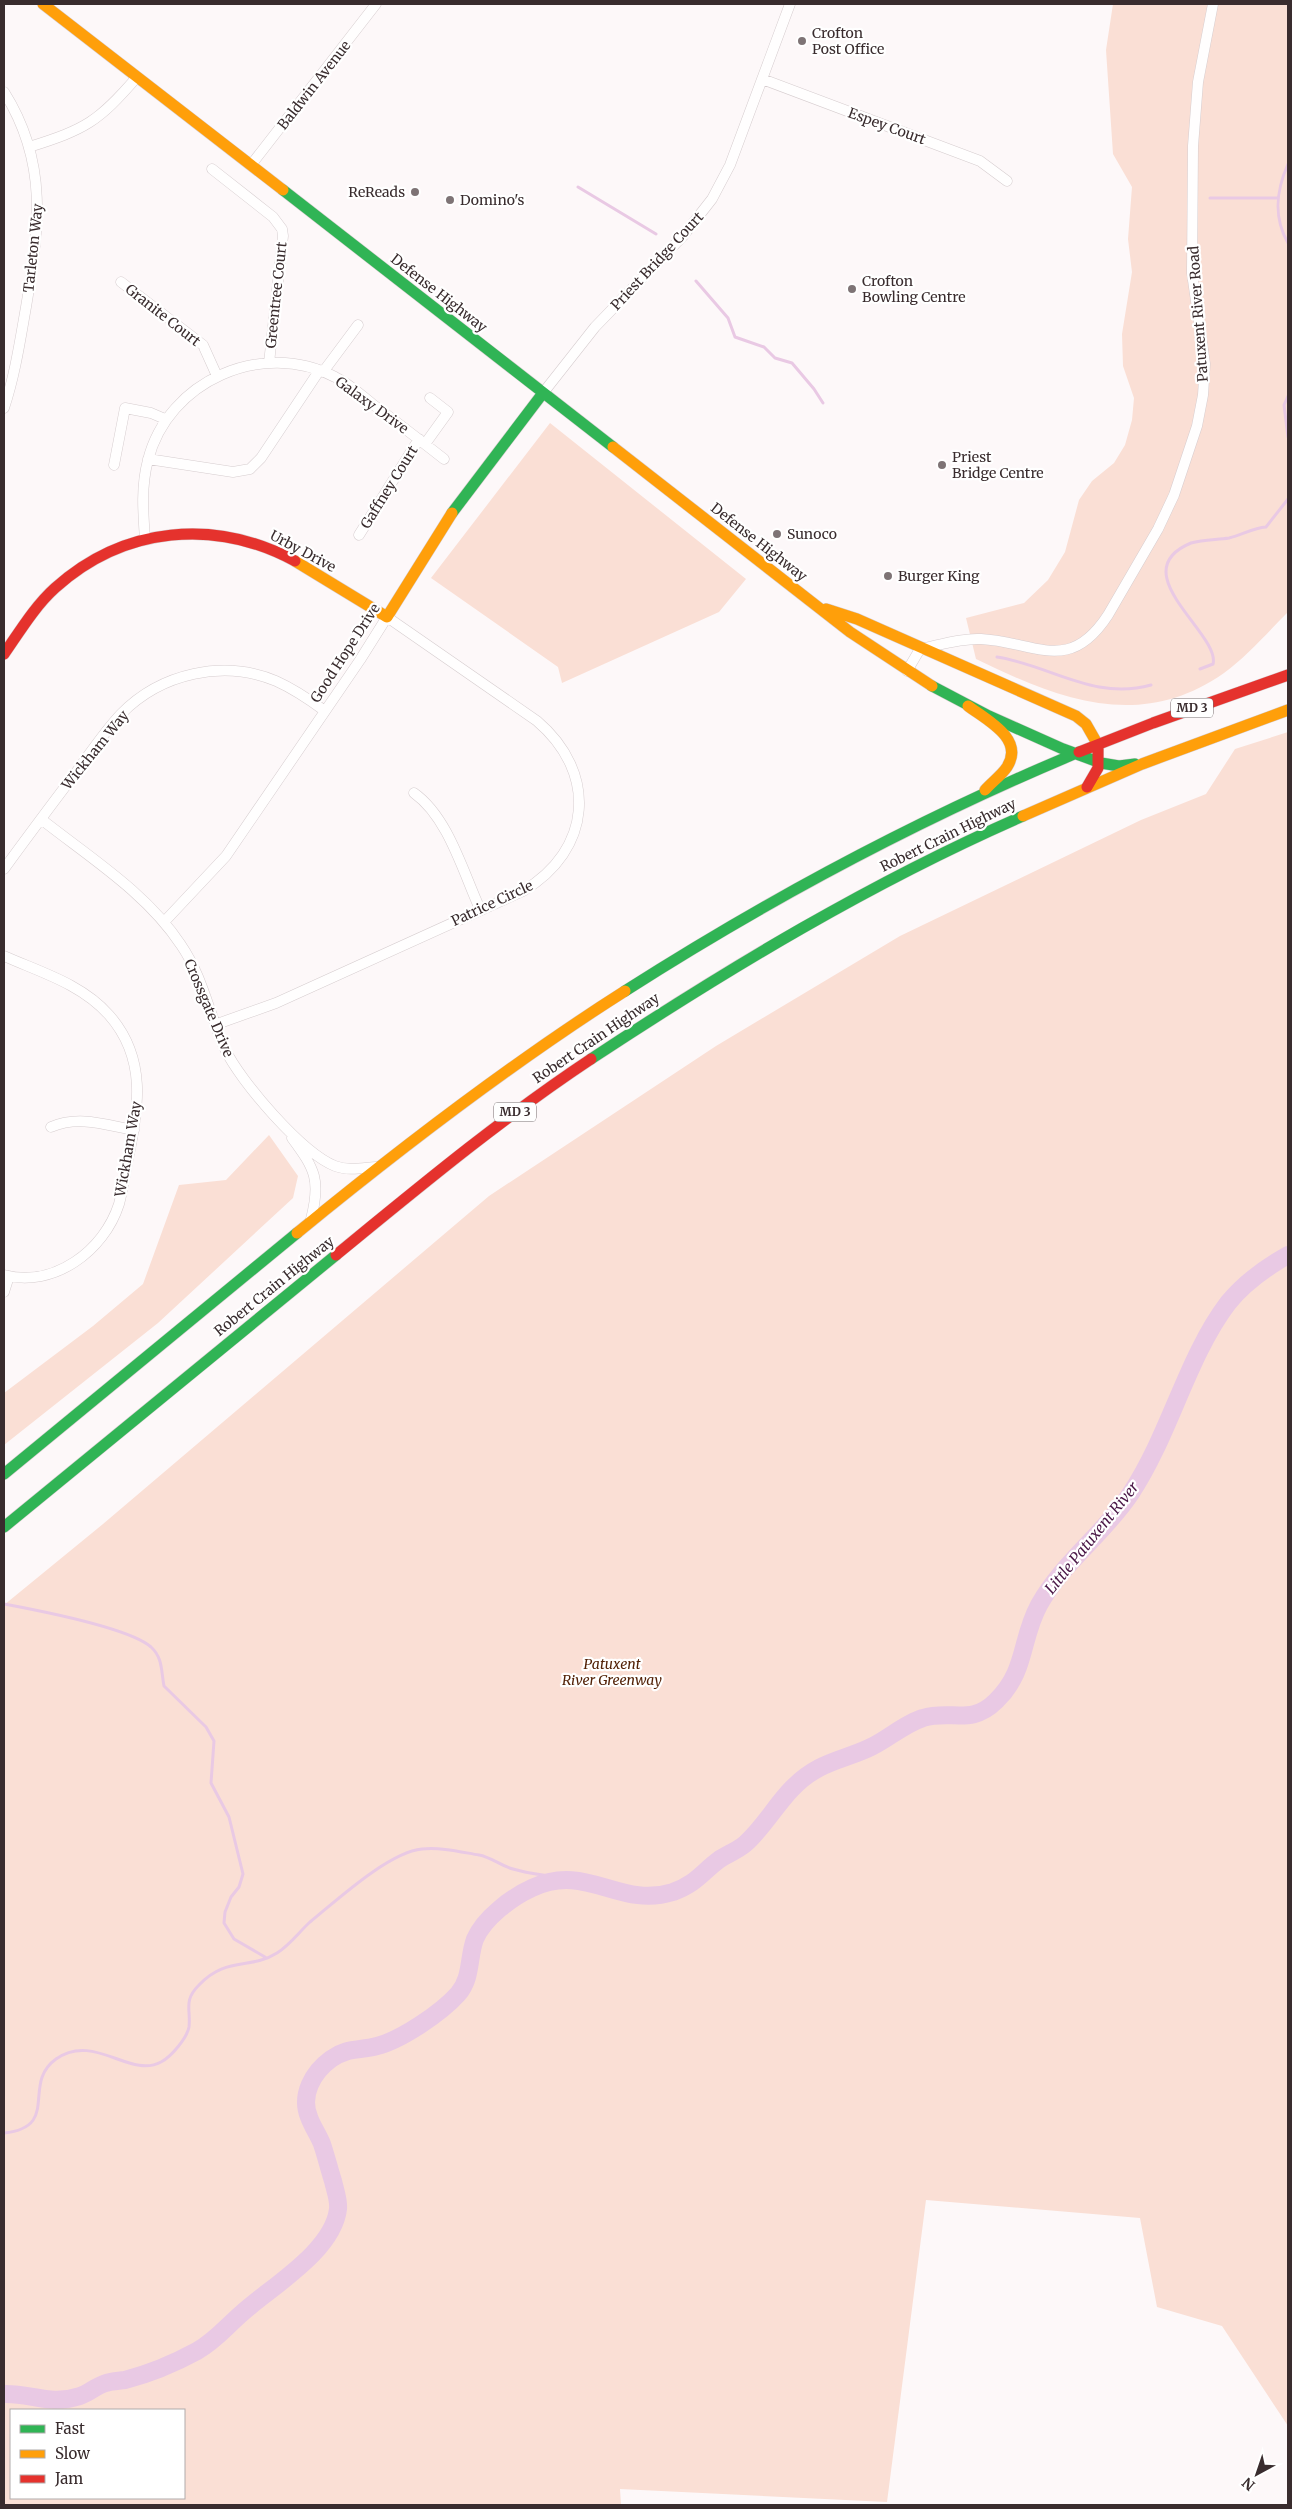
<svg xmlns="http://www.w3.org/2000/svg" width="1292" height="2509" font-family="Merriweather,serif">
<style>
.green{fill:#fadfd5;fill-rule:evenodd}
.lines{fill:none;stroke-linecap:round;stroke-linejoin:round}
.stream{stroke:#e9c9e4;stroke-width:3}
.river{stroke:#e9c9e4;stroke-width:18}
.street-casing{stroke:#d6cdcf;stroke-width:11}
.fast-casing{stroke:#d6cdcf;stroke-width:12}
.slow-casing{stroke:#d6cdcf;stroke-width:12}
.jam-casing{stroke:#d6cdcf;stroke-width:12}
.street{stroke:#fffefe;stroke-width:10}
.fast{stroke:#30b455;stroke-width:11}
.slow{stroke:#ff9f0a;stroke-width:11}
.jam{stroke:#e5322d;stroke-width:11}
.poi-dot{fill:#7e7375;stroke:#fff;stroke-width:2}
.labels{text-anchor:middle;stroke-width:4.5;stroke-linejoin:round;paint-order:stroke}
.shield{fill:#fff;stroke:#746b6d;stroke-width:1}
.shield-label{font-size:12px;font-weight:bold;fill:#392c2e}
.poi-label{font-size:14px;fill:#392c2e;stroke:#fff;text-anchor:start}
.street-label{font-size:14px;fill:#392c2e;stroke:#fff}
.park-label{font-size:14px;font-style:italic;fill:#512005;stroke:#fff}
.water-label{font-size:15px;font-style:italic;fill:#491646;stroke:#fff}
</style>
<rect width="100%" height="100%" fill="#fdf8f9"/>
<path class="green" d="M 1113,4 L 1288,4 L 1288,612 C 1268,632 1247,656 1224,673 C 1140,732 1058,699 976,659 L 966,618 L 1024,603 L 1048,580 L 1065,552 L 1079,500 L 1092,481 L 1114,463 L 1125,445 L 1132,420 L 1134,398 L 1123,366 L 1122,334 L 1132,272 L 1128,239 L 1132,187 L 1113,154 L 1106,50 Z
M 550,423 L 746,579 L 719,612 L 562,683 L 558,667 L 431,578 Z
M 1288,732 L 1288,2426 L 1222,2326 L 1157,2307 L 1140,2218 L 926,2200 L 887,2502 L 620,2489 L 621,2505 L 4,2505 L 4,1605 L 103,1524 L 489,1196 L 716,1046 L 900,936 L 1141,820 L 1206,794 L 1235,749 ZM 184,2410 L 184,2498 L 11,2498 L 11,2410 Z
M 269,1135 L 298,1176 L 293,1198 L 158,1323 L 4,1445 L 4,1393 L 93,1326 L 143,1284 L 179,1185 L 226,1180 Z"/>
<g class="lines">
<path class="stream" d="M 1288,164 C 1276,191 1273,217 1288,243
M 578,187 L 656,234
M 1210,198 L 1277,198
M 696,281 L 728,318 L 735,337 L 764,347 L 775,358 L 792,363 L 814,389 L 823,403
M 1288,396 L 1284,405 L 1288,437
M 997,657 C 1050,665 1094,701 1151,685
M 1200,669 L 1213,664 C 1221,634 1121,572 1191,543 C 1204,539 1217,540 1229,538 C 1242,535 1253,528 1266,527 L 1288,499
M 4,1604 C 36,1610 128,1627 151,1647 C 163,1658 161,1671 164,1686 L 206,1727 L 214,1741 L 211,1783 L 229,1817 L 243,1874 L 239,1887 L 231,1897 L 225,1912 L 224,1923 L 234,1939 L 265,1957
M 4,2133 C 61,2127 21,2084 56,2059 C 94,2032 130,2079 161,2062 C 171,2057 187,2038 189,2027 C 191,2009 183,2001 199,1985 C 226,1956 250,1970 277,1953 C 290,1945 299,1932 310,1922 C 337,1900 389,1852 422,1849 C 441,1847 461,1852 479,1855 C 491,1857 501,1866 513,1869 C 529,1874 546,1875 561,1878"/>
<path class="river" d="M 4,2394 C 31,2393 50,2406 80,2396 C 89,2393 96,2386 106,2383 C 112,2381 118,2381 125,2380 C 148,2374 175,2363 197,2351 C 215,2341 226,2327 241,2314 C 269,2288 333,2252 338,2209 C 339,2200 335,2190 333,2181 C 329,2168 326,2156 322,2144 C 318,2134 312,2126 309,2117 C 300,2095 313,2072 331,2059 C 348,2047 359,2051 377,2046 C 401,2040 441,2013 458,1994 C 472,1978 468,1958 475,1939 C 484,1918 512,1897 532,1888 C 587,1862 619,1909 673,1892 C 697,1883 701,1873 720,1859 C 728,1854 738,1850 745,1844 C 772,1820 783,1787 819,1768 C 836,1759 856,1755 873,1746 C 889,1738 906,1723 923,1718 C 951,1709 971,1726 996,1701 C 1027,1671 1020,1640 1039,1605 C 1063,1562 1104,1534 1131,1493 C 1170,1434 1187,1357 1228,1303 C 1245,1282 1265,1268 1288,1255"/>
<g class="street-casing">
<path id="street" d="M 762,79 L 980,161 L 1007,181
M 4,92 C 49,163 39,229 26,307 C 20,341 15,375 4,408
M 29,147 C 86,129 98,122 137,77
M 251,165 L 376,4
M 212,169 L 273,217 L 282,229 L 283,236 L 269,363
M 121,282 L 203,345 L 217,376
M 323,372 L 358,325
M 543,393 L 595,327 L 683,236 L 712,199 L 730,165 L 790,4
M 425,444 L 448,412 L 430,398
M 148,459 L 233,472 L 250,469 L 261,458 L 319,371
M 114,465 L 125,408 L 151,413 L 165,419
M 359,535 L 419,439
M 145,539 C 143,512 141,486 148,460 C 168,381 262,339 335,377 C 350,384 362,396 375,406 C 398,423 421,441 444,459
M 907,671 L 920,649 C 940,645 961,638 981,639 C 1036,642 1069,675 1108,615 L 1158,529 L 1174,495 L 1197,426 L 1203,395 L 1205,364 L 1192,273 L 1193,146 L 1198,82 L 1213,4
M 414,793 C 448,817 463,872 480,909
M 41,819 C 89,857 147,893 181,945 C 203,977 209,1014 225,1049 C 240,1081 302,1153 335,1166 C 348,1171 362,1168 376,1167
M 4,869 C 28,836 52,804 77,771 C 91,752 105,731 121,714 C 161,673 224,659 276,681 C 294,689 310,700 325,711
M 164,922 L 226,856 L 360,660 L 387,617 L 537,721 C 598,773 592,850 523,891 L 276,1003 L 217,1024
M 4,956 C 40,972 82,984 109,1015 C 147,1058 139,1108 128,1159 C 125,1174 123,1189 119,1204 C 104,1251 54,1288 4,1275
M 51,1127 C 79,1115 106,1125 134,1130
M 292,1138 C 315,1169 321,1180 311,1219
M 4,1292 L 9,1276"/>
</g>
<g class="fast-casing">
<path id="fast" d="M 283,190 L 613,447
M 452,513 L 543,393
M 932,686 L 989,716 L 1063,749 L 1101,763 L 1119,766 L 1135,764
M 625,991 C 769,899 921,818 1079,752
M 591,1059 C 729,968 872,882 1023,816
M 4,1474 L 297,1233
M 4,1527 L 336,1255"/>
</g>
<g class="slow-casing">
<path id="slow" d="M 43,4 L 283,190
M 613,447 L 850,632 L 932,686
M 295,561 L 387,617 L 452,513
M 826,609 L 857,619 L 1076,716 L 1086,724 L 1098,745
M 968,706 C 987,720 1025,739 1007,767 C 1001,776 992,782 985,790
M 1023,816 L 1142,764 L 1288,710
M 297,1233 C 402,1147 510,1064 625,991"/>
</g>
<g class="jam-casing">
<path id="jam" d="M 4,654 C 20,631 35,606 55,588 C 124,526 215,518 295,561
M 1079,752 L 1153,723 L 1288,675
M 1087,787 L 1098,768 L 1098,745
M 336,1255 C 419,1187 502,1118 591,1059"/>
</g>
<use href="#street" class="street"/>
<use href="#fast" class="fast"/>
<use href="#slow" class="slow"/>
<use href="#jam" class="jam"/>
</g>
<g class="poi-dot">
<circle cx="802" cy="41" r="5"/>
<circle cx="415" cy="192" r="5"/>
<circle cx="450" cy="200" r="5"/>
<circle cx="852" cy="289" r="5"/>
<circle cx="942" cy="465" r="5"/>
<circle cx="777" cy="534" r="5"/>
<circle cx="888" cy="576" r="5"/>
</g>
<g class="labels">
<g class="shield">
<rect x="1171" y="698.5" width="42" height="19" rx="4"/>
<rect x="494" y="1102.5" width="42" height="19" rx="4"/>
</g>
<g class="shield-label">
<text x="1192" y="712">MD 3</text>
<text x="515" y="1116">MD 3</text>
</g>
<g class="poi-label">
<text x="812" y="38">Crofton<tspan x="812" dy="16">Post Office</tspan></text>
<text x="405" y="197" text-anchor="end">ReReads</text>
<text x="460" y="205">Domino's</text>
<text x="862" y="286">Crofton<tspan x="862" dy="16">Bowling Centre</tspan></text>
<text x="952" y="462">Priest<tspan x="952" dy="16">Bridge Centre</tspan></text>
<text x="787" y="539">Sunoco</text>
<text x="898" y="581">Burger King</text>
</g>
<g class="street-label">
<text transform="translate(314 85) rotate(-52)" y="5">Baldwin Avenue</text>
<text transform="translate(887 126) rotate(20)" y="5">Espey Court</text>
<text transform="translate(33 248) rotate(-84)" y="5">Tarleton Way</text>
<text transform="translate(657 261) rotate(-47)" y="5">Priest Bridge Court</text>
<text transform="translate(439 293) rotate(38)" y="5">Defense Highway</text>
<text transform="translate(276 295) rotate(-84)" y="5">Greentree Court</text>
<text transform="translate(1198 314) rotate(-94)" y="5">Patuxent River Road</text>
<text transform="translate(163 315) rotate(38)" y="5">Granite Court</text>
<text transform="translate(372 405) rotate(36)" y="5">Galaxy Drive</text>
<text transform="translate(389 487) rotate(-58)" y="5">Gaffney Court</text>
<text transform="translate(759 542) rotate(38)" y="5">Defense Highway</text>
<text transform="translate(303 551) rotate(28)" y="5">Urby Drive</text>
<text transform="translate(345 653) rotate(-57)" y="5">Good Hope Drive</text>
<text transform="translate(95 750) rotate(-51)" y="5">Wickham Way</text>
<text transform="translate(948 835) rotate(-26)" y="5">Robert Crain Highway</text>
<text transform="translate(492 903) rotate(-25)" y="5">Patrice Circle</text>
<text transform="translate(209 1008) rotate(67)" y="5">Crossgate Drive</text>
<text transform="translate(596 1038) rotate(-34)" y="5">Robert Crain Highway</text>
<text transform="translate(128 1149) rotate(-80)" y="5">Wickham Way</text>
<text transform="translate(274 1286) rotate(-39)" y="5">Robert Crain Highway</text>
</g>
<g class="park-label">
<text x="612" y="1669">Patuxent<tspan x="612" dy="16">River Greenway</tspan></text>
</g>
<g class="water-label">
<text transform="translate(1092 1538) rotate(-51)" y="5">Little Patuxent River</text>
</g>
</g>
<rect width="1292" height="2509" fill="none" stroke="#392c2e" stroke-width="10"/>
<rect x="10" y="2409" width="175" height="90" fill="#ffffff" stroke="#b0abab"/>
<rect x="20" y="2425" width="25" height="8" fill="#30b455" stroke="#b0abab"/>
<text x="55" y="2434" font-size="15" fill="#392c2e">Fast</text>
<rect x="20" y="2450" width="25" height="8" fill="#ff9f0a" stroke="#b0abab"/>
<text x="55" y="2459" font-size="15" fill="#392c2e">Slow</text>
<rect x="20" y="2475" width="25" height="8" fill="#e5322d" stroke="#b0abab"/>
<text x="55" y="2484" font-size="15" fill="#392c2e">Jam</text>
<g transform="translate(1257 2474) rotate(220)" stroke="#ffffff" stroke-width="4" paint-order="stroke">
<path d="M0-4L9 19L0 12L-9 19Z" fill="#392c2e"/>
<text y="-8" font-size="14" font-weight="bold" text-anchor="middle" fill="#392c2e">N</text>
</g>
</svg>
